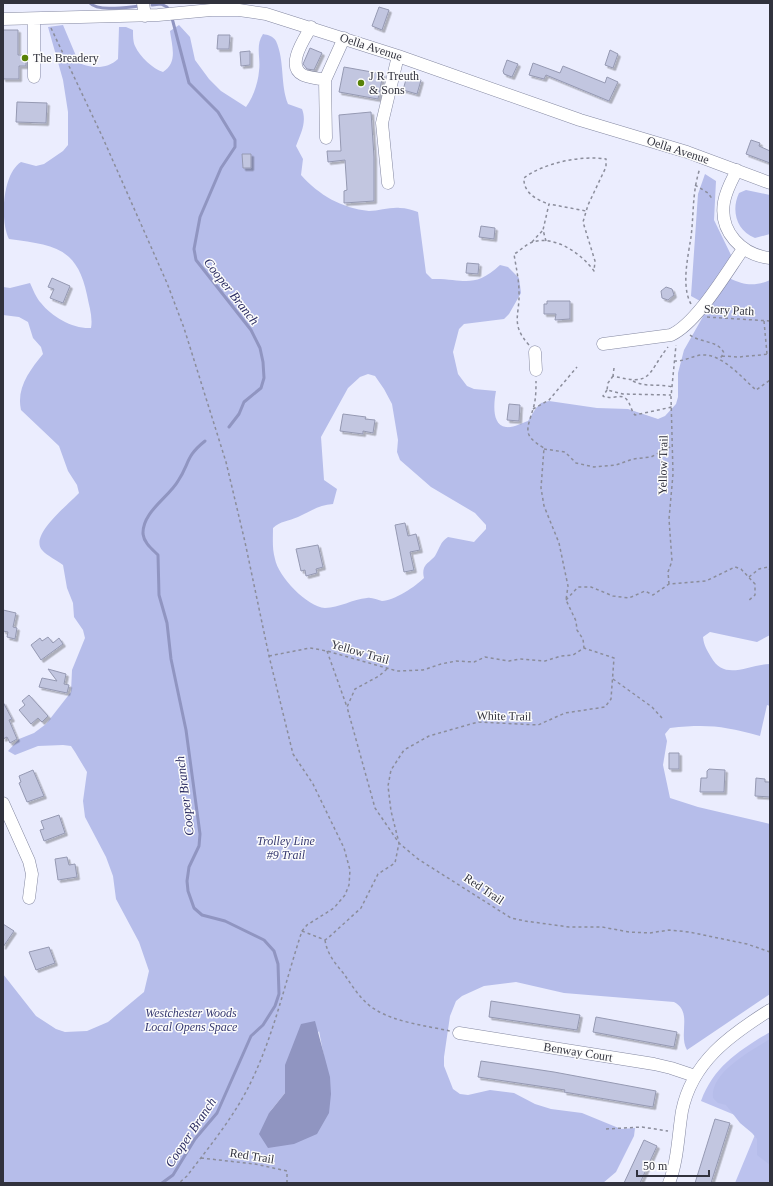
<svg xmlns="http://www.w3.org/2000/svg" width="773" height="1186" font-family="Georgia,serif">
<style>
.green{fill:#bcc2ee}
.forest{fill:#b6bdea;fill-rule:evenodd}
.water{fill:#9095c1}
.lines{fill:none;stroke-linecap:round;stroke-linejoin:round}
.stream{stroke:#9095c1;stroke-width:3}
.building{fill:#c2c6e0;stroke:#9599b2;filter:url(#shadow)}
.minor-casing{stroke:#8488a1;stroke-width:13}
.path{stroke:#8b8d9b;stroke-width:1.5;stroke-dasharray:3 3;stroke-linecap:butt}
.minor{stroke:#fff;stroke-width:12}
.poi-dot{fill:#588207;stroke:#fcfcfc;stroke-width:1.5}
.labels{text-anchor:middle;stroke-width:3;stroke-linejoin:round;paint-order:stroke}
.street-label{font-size:12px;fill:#31323d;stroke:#fcfcfc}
.poi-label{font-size:12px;fill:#31323d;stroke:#fcfcfc;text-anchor:start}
.park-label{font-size:12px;font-style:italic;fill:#373a71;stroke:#fcfcfc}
.water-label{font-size:13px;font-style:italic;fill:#292a60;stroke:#fcfcfc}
</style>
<defs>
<filter id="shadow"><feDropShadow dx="2.5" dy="2.5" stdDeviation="0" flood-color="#0004"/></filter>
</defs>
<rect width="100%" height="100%" fill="#ebedfe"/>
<path class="green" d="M 770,1032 L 770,1183 L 735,1183 L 759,1125 L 701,1101 C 714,1066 740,1050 770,1032 Z"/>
<path class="forest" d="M 63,25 L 79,63 C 93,69 107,69 118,59 L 119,27 L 126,27 L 133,30 C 133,35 133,42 135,46 C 140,57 153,69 163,72 C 178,63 172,46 170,31 L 179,25 L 190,37 L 195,60 L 209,79 L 221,91 L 246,107 C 253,98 258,83 259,71 C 261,58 255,46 263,34 C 268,35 273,36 276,41 C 285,61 280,84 288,104 L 302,109 C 307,122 301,133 296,146 L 303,159 L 301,175 C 319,195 341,208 369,211 C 379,211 390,207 400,208 C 406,208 412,210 418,212 L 426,273 L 432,279 C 463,278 473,290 500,265 L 508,267 L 519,278 L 521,293 L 509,314 L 504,319 L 464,324 L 459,329 L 453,352 L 458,374 L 467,386 L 474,389 L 496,391 C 494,402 491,425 506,427 C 513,428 522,423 528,421 L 536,408 L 541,403 L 549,401 L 597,408 L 628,409 L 658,419 L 665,416 L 676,404 L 678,397 L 678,373 L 684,350 L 709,306 L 691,296 L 698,194 L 705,174 L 716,181 L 714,220 L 731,255 L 729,278 C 744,285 754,287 770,280 L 770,635 L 757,642 L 710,632 L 703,637 C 704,646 707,650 711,657 C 725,682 748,664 770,664 L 770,706 L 767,705 L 760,736 C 723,726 708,724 670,728 L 665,734 L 667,741 L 663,765 L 670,798 L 698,807 L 770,824 L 770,994 L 687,1050 C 678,1034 693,1012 674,1002 L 564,993 L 516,982 L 484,986 L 462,996 L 456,1001 L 450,1016 L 444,1057 L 444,1066 L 453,1089 L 460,1094 L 468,1095 L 490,1090 L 514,1093 L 535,1104 L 551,1109 L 582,1113 L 621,1129 L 635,1128 L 634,1136 L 616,1172 L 603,1183 L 3,1183 L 3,974 L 36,1016 L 56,1029 L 65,1032 L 87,1031 L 108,1022 L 144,992 L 149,971 L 139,942 L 116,899 L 113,876 L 106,857 L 85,817 L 83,801 L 87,772 L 75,752 L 71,746 L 63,745 L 38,746 L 15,755 L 8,751 L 19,739 L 34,733 L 46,724 L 71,692 L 72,670 L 85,638 L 83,630 L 74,617 L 73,603 L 67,588 L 63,565 C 57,560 47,556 42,550 C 29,535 69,504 79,493 L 77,485 L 68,471 L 59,446 L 21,410 C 16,388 30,370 43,354 L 41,347 L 33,338 L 28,322 L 19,317 L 3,315 L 3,287 L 10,288 L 30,283 C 33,289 36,298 41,303 C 52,317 73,329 91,328 C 93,317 89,306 87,295 C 77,246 52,245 9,239 C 0,222 2,174 21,162 L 36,166 L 44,164 L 63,151 L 68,145 L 68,112 L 63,80 L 48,27 ZM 368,374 L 375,376 L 384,389 L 392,404 L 398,440 L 397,452 L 400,460 L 431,487 L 475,513 L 486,525 L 486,529 L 474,542 L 448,537 C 440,542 440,548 435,556 C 432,560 426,563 424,568 C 423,571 423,574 424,578 C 416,586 394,601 382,601 C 377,600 372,597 367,598 C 353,599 339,608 325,608 C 307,607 278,576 275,559 C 272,549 273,538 273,528 C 280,521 289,521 298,517 C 311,511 319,505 333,504 L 337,489 L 324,480 L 321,437 L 348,388 L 360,377 ZM 319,1031 L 324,1057 L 269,1113 L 285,1093 Z
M 746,190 L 770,195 L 770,234 L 755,238 C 736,231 731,210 739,193 Z
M 770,1039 L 770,1165 L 757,1155 L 757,1139 L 752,1133 L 740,1123 L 726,1105 L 718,1103 L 713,1098 C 710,1072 751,1051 770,1039 Z"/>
<path class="water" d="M 315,1021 L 330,1077 L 331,1094 L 329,1113 L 317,1134 L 294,1144 L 268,1148 L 259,1134 L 269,1113 L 285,1093 L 285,1065 L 301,1024 Z"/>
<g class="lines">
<path class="stream" d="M 90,3 C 98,12 128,7 140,6
M 152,5 L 161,4 L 167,7 L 169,11
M 172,18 L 189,83 L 218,112 L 235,140 L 235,147 L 221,168 L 200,217 L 194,249 L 196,260 L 251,330 L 260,348 L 263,362 L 264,378 L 261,388 L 244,402 L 239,414 L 229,427
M 162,1183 L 173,1175 L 195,1139 L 217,1113 L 251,1036 L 263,1025 L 275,1006 L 279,994 L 278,964 L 274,951 L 264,940 L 225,921 L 202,915 L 194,908 L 188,891 L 187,881 L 189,867 L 199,846 L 200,834 L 186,730 L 171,659 L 167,623 L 159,595 L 158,555 C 152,549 144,543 143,534 C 142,512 169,497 178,481 C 190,463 185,457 205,441"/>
</g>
<path class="building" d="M 379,7 L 389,10 L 382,30 L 372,26 Z
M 3,30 L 18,30 L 18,55 L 26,55 L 26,66 L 19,66 L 19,79 L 3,79 Z
M 218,35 L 230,35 L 229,49 L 217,49 Z
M 310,48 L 322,53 L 314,70 L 307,69 L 303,64 Z
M 610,50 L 618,54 L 613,68 L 605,65 Z
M 250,51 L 250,65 L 241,66 L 240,52 Z
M 507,60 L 518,64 L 512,77 L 504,74 L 503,71 Z
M 533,63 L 560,73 L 563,66 L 605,83 L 607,77 L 618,82 L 609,101 L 546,75 L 544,79 L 529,75 Z
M 344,67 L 383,74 L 378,99 L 339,92 Z
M 407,76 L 421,80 L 417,94 L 403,90 Z
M 17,102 L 47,103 L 46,123 L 16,122 Z
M 371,112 L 374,157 L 374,201 L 344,203 L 344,191 L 347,190 L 345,160 L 328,162 L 327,151 L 341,151 L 339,115 Z
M 751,140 L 760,143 L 759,146 L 770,151 L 770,163 L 746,154 Z
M 242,154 L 251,154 L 251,168 L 243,168 Z
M 481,226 L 495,228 L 494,239 L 479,237 Z
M 467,263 L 479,264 L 478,274 L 466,273 Z
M 52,278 L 70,286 L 63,303 L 50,298 L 54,289 L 48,287 Z
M 666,287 L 672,289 L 674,295 L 668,300 L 662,298 L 661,291 Z
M 547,301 L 570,301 L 570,319 L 555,320 L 556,314 L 544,314 L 544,304 L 547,304 Z
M 509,404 L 520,405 L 519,421 L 507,420 Z
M 343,414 L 366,417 L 365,419 L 375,420 L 373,433 L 363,431 L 363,434 L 340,431 Z
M 405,523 L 408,536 L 416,534 L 420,550 L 410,552 L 414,570 L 404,572 L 395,525 Z
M 318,545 L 323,567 L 316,569 L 317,573 L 306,576 L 305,570 L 301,571 L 296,549 Z
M 3,610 L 16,613 L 13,627 L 17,628 L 15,639 L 7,637 L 8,632 L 3,631 Z
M 48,637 L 53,643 L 59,638 L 63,644 L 41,660 L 31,645 L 40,638 L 42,641 Z
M 48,669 L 66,674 L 64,684 L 69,685 L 67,693 L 39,687 L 42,678 L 57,681 Z
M 29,695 L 48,716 L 42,722 L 38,718 L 31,724 L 19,710 L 25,705 L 22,701 Z
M 3,702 L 12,719 L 9,720 L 17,739 L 10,743 L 7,737 L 3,739 Z
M 669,753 L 679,753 L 679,769 L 669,769 Z
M 709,769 L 725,770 L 724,792 L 700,792 L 701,778 L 707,778 L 707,771 Z
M 33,770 L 44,796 L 27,802 L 19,783 L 21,782 L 19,776 Z
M 756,778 L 765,779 L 765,782 L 770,782 L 770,797 L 755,796 Z
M 59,815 L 65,833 L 44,841 L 40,830 L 44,829 L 41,821 Z
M 67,857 L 69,865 L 75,864 L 77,877 L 58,880 L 55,859 Z
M 3,924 L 14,931 L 3,947 Z
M 49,947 L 55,963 L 36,970 L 29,952 Z
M 491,1001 L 580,1015 L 577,1030 L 489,1017 Z
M 596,1017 L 677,1032 L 674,1047 L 593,1032 Z
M 481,1061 L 554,1072 L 656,1091 L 653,1107 L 564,1092 L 565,1090 L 478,1077 Z
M 715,1119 L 730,1123 L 711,1183 L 695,1183 Z
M 644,1140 L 657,1146 L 640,1183 L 624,1183 Z"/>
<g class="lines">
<g class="minor-casing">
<path id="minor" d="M 143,3 L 145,16
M 3,19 L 158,15 L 211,10 L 239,10 L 266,14 L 398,56 L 580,120 L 687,152 L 770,183
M 311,27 C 305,38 285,66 303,75 C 309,78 318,78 325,80
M 34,77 L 34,19
M 326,138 L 325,80 L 344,38
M 737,170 C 732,180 726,190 724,202 C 719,232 742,255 770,258
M 388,183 L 382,123 L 398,56
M 603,344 L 671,335 C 697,323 726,273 743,249
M 535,352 L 536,370
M 3,803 L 29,861 L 32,874 L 29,898
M 459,1033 L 654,1064 L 671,1068 L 695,1076
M 669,1183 C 678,1160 678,1135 682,1111 C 692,1062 730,1035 770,1010"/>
</g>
<path class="path" d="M 51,28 L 102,136 L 167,283 L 184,328 L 226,462 L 245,542 L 269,656 L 293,754 L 313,784 L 344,848 L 350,870 L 349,885 L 345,895 L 334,908 L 307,925 L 302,931 C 285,982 274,1036 249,1086 C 233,1118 209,1147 187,1176 L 179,1183
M 695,185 L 708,193 L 713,200
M 546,241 L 543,230 L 549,204 L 586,211
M 532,242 L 543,230
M 691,304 C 681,286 688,257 691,237 C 694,213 692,192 700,168
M 707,317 L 770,321
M 764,321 L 767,354
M 690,335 C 700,343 718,340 724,353 L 719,360
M 529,345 C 510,324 520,315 519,292 C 519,280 516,267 514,254 C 520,251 526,244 533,242 C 555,235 582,254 594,271 L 595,261 L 583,222 L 588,205 L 606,167 L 606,159 C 582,155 543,163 524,178 C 523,192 536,200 549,204
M 722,356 L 739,357 L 770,354
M 674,361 C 683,362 692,356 701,355 C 722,353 742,378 756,390 L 770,380
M 614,368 L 613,376 C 653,386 646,375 668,347
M 613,376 L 608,383 L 607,390 L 623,394 L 671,395
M 633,381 C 646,388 658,383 672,387
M 607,390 L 603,396 C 610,400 620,394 625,398 C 630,401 631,411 635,415 L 672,407
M 533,409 L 549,400 L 577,367
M 544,449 L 565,452 L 576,463 L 594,467 L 616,465 L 633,459 L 651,457 L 672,446
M 749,577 L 759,569 L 768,567 L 770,570
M 669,584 L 668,572 L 672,561 L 669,519 L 673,474 L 671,397 L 676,345
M 566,600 L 578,587 L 591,587 L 613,596 L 629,598 L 645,591 L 653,595 L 669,584 L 706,581 L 735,567 L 741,569 L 755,584 L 755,595 L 748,601
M 327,651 L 347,707
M 269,656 L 310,648 L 327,651 L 397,671 L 423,670 L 441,664 L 456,661 L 474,662 L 485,657 L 509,661 L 521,659 L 545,661 L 561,656 L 573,655 L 584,648 L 583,639 L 577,630 L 576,621 L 566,600 L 568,586 L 559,543 L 544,506 L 541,488 L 544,448 C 522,435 527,430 533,409 C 536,400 536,390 536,381
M 387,669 L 379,676 L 355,689 L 347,707 L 375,808 L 399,843 L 418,859 L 511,918 L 525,921 L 569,927 L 602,927 L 629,932 L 650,933 L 669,930 L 689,932 L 747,944 L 770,952
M 613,679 L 652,707 L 662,718
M 302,931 L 325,940 L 328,938 L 361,908 L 378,874 L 395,863 L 399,843 L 391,811 L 388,786 L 391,770 L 404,750 L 429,736 L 478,722 L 538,725 L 565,713 L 605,707 L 611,699 L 614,658 L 584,648
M 325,940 C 327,954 335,963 344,974 C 353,987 362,1002 376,1010 C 395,1022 427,1026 450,1031
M 606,1129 L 642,1127 L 668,1131
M 201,1158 L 255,1164 L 287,1171 L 287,1183"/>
<use href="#minor" class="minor"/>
</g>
<g class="poi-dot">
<circle cx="25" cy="58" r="4"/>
<circle cx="361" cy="83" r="4"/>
</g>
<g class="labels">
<g class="street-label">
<text transform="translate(371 47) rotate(18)" y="4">Oella Avenue</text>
<text transform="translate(678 150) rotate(18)" y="4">Oella Avenue</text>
<text transform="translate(729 310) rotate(3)" y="4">Story Path</text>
<text transform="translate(663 465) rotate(-89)" y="4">Yellow Trail</text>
<text transform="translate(360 652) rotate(16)" y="4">Yellow Trail</text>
<text transform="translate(504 716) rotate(1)" y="4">White Trail</text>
<text transform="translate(484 889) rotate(34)" y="4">Red Trail</text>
<text transform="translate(578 1052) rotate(9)" y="4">Benway Court</text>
<text transform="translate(252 1156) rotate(9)" y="4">Red Trail</text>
</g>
<g class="poi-label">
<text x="33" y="62">The Breadery</text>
<text x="369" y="80">J R Treuth<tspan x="369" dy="14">&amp; Sons</tspan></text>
</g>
<g class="park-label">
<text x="286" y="845">Trolley Line<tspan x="286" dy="14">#9 Trail</tspan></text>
<text x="191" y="1017">Westchester Woods<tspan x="191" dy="14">Local Opens Space</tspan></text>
</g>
<g class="water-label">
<text transform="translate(232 291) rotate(52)" y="5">Cooper Branch</text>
<text transform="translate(184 796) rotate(-97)" y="5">Cooper Branch</text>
<text transform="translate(190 1132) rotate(-56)" y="5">Cooper Branch</text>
</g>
</g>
<rect width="773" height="1186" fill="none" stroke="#31323d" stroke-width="8"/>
<path d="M637 1170v6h72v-6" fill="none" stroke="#31323d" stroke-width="2"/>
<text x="643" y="1170" font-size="12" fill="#31323d" stroke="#fcfcfc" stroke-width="3" paint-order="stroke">50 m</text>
</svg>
